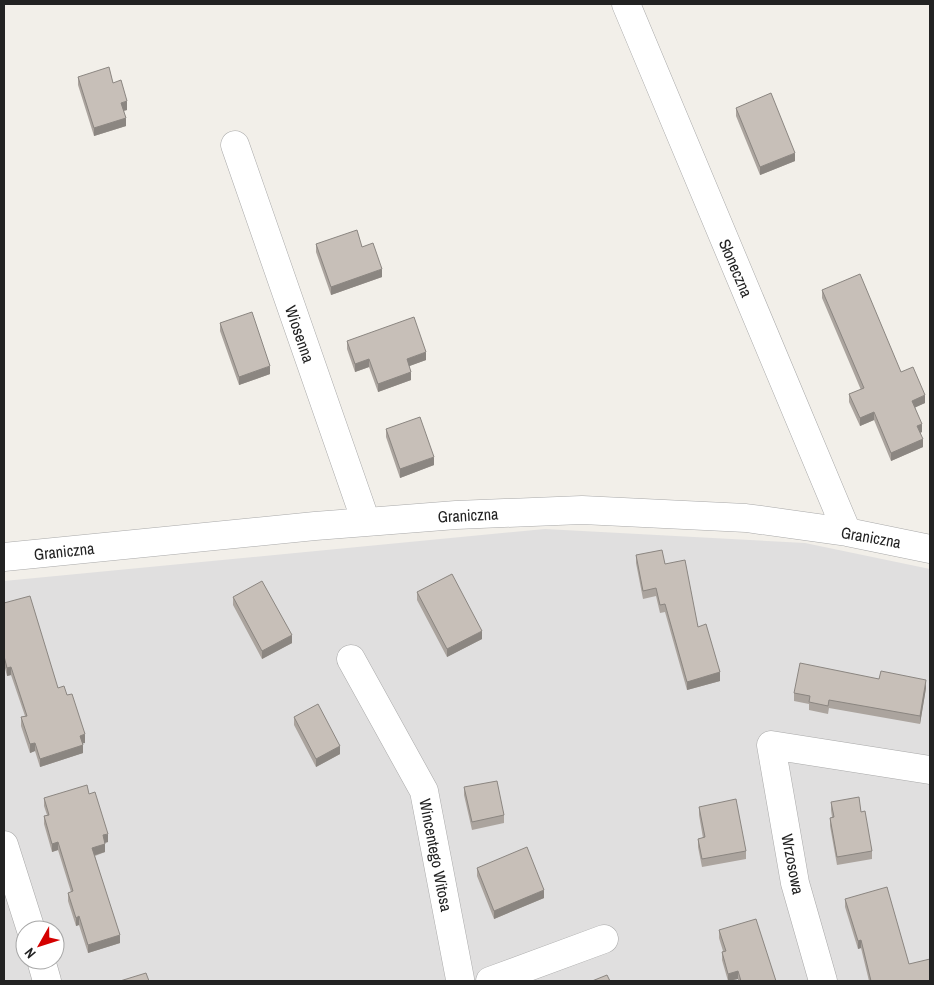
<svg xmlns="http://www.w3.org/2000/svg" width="934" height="985" font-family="'Archivo Narrow',sans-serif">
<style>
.residential{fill:#e0dfdf;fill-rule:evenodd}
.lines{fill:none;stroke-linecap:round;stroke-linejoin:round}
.street-casing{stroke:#a9a9a9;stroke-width:29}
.street{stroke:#fff;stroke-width:28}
.wall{fill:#aba49e}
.shaded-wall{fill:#8b8681}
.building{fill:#c7bfb8;stroke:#8b8681}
.labels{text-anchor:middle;stroke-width:5;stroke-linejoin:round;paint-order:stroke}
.street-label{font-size:16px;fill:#222;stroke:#fff}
</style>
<rect width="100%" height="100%" fill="#f2efe9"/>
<path class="residential" d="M 545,529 L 805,543 L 930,569 L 930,981 L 4,981 L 4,581 ZM 25,930 L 55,930 L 55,960 L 25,960 Z"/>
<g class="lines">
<g class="street-casing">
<path id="street" d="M 626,4 L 847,532
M 235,145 L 366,522
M 4,557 L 315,526 L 456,515 L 582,510 L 746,518 L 847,532 L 930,549
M 351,659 L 424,791 L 460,979
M 4,845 L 31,930
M 41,960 L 47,981
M 490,981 L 604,939
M 823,981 L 795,883 L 771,745 L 930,770"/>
</g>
<use href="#street" class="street"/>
</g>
<path class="wall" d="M 78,77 L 113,83 L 127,110 L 124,111 L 126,126 L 94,136 L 78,85 Z
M 736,108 L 795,161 L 760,175 L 736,116 Z
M 316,244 L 362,247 L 382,277 L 331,295 L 316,252 Z
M 822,290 L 901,372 L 925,403 L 915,407 L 922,432 L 920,433 L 923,447 L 891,461 L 874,420 L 860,426 L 849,402 L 849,394 L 861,390 L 822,298 Z
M 220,323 L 270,374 L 239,385 L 220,331 Z
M 347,341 L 426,360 L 409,366 L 411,380 L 378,392 L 369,367 L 355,372 L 347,349 Z
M 386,429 L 434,465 L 400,478 L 386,437 Z
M 636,555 L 665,564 L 698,627 L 720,681 L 687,690 L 665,612 L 660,613 L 656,596 L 643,599 L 636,563 Z
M 417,592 L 482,639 L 447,657 L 417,600 Z
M 233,597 L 292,643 L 262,659 L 233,605 Z
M 4,603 L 58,688 L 85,743 L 83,743 L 83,753 L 40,767 L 35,751 L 30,753 L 21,726 L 21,717 L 25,716 L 11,675 L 7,676 L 4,664 Z
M 926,688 L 920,724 L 829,708 L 828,714 L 809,710 L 809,704 L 794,701 L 794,693 Z
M 294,717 L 340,754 L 316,767 L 294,725 Z
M 464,787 L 504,815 L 504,823 L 472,830 L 464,795 Z
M 89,794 L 108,842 L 105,843 L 105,852 L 95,856 L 120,943 L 88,953 L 79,925 L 76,926 L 68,901 L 68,893 L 71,892 L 58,850 L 52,852 L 44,824 L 44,816 L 47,815 L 44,806 L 44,798 Z
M 831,802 L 861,812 L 872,851 L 872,859 L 837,865 L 830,826 L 830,818 L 832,817 L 831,810 Z
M 699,807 L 746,851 L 746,859 L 702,867 L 698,847 L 698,839 L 703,838 L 699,815 Z
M 477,868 L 544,898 L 494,919 L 477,876 Z
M 845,899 L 909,964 L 930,981 L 869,981 L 861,948 L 858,949 L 845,907 Z
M 719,930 L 776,981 L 738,981 L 738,979 L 728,981 L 722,960 L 722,952 L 723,951 L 719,938 Z"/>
<path class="shaded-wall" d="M 127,101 L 127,110 L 121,111 L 121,103 Z
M 126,118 L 126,126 L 94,136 L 94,128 Z
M 795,153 L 795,161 L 760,175 L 760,167 Z
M 382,269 L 382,277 L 331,295 L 331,287 Z
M 426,352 L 426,360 L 407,367 L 407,359 Z
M 369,359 L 369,367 L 355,372 L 355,364 Z
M 270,366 L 270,374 L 239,385 L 239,377 Z
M 411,372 L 411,380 L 378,392 L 378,384 Z
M 925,395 L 925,403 L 912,409 L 912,401 Z
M 874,412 L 874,420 L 860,426 L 860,418 Z
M 922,424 L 922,432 L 917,434 L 917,426 Z
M 923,439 L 923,447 L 891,461 L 891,453 Z
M 434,457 L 434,465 L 400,478 L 400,469 Z
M 482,631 L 482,639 L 447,657 L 447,649 Z
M 292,635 L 292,643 L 262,659 L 262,651 Z
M 11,667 L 11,675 L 7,676 L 7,668 Z
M 720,672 L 720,681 L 687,690 L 687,682 Z
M 926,680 L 926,688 L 920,724 L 920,716 Z
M 85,734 L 85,743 L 80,744 L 80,736 Z
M 35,743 L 35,751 L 30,753 L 30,744 Z
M 83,745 L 83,753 L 40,767 L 40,759 Z
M 340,746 L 340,754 L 316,767 L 316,759 Z
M 108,834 L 108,842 L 103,843 L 103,835 Z
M 58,842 L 58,850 L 52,852 L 52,844 Z
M 105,844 L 105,852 L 92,856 L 92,848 Z
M 544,890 L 544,898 L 494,919 L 494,911 Z
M 79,916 L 79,925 L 76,926 L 76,918 Z
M 120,935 L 120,943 L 88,953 L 88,945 Z
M 861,940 L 861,948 L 858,949 L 858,941 Z
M 738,971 L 738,979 L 728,981 L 728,974 Z"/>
<path class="building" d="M 109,67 L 113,83 L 121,80 L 127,101 L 121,103 L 126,118 L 94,128 L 78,77 Z
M 771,93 L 795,153 L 760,167 L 736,108 Z
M 357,230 L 362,247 L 373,243 L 382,269 L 331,287 L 316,244 Z
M 860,274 L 901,372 L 913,367 L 925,395 L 912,401 L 922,424 L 917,426 L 923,439 L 891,453 L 874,412 L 860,418 L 849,394 L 864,388 L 822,290 Z
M 252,312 L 270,366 L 239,377 L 220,323 Z
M 414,317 L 426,352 L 407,359 L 411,372 L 378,384 L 369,359 L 355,364 L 347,341 Z
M 420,417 L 434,457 L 400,469 L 386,429 Z
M 662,550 L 665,564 L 685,560 L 698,627 L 706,624 L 720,672 L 687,682 L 665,604 L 660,605 L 656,588 L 643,591 L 636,555 Z
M 452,574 L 482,631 L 447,649 L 417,592 Z
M 262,581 L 292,635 L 262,651 L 233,597 Z
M 30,596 L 58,688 L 64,686 L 67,695 L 72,694 L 85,734 L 80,736 L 83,745 L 40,759 L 35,743 L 30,744 L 21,717 L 27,716 L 11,667 L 7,668 L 4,656 L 4,603 Z
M 800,663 L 879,679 L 881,671 L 926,680 L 920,716 L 829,700 L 828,706 L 809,702 L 810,696 L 794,693 Z
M 318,704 L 340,746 L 316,759 L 294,717 Z
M 497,781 L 504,815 L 472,822 L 464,787 Z
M 87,785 L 89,794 L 95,792 L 108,834 L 103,835 L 105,844 L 92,848 L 120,935 L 88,945 L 79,916 L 76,918 L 68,893 L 73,891 L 58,842 L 52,844 L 44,816 L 49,815 L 44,798 Z
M 859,797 L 861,812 L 865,811 L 872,851 L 837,857 L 830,818 L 834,817 L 831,802 Z
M 736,799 L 746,851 L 702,859 L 698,839 L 705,837 L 699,807 Z
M 527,847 L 544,890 L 494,911 L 477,868 Z
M 887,887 L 909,964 L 930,959 L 930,981 L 871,981 L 861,940 L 858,941 L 845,899 Z
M 756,919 L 776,981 L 741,981 L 738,971 L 728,974 L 722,952 L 726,951 L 719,930 Z
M 146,973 L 149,981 L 120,981 Z
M 607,975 L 610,981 L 592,981 Z"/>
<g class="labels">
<g class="street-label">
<text transform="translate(736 268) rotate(67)" y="6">Słoneczna</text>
<text transform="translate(300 334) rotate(71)" y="6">Wiosenna</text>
<text transform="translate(468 515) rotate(-3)" y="6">Graniczna</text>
<text transform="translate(871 537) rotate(10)" y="6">Graniczna</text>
<text transform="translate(64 551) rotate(-6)" y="6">Graniczna</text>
<text transform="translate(436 855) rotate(79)" y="6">Wincentego Witosa</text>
<text transform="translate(793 864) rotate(79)" y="6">Wrzosowa</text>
</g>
</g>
<rect width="934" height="985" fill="none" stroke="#222222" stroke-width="10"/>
<g transform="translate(40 945) rotate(231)"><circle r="24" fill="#ffffff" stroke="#a7a7a7"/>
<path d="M0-4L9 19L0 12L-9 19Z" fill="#d40000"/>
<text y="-8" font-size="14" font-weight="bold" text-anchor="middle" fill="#222222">N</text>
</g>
</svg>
